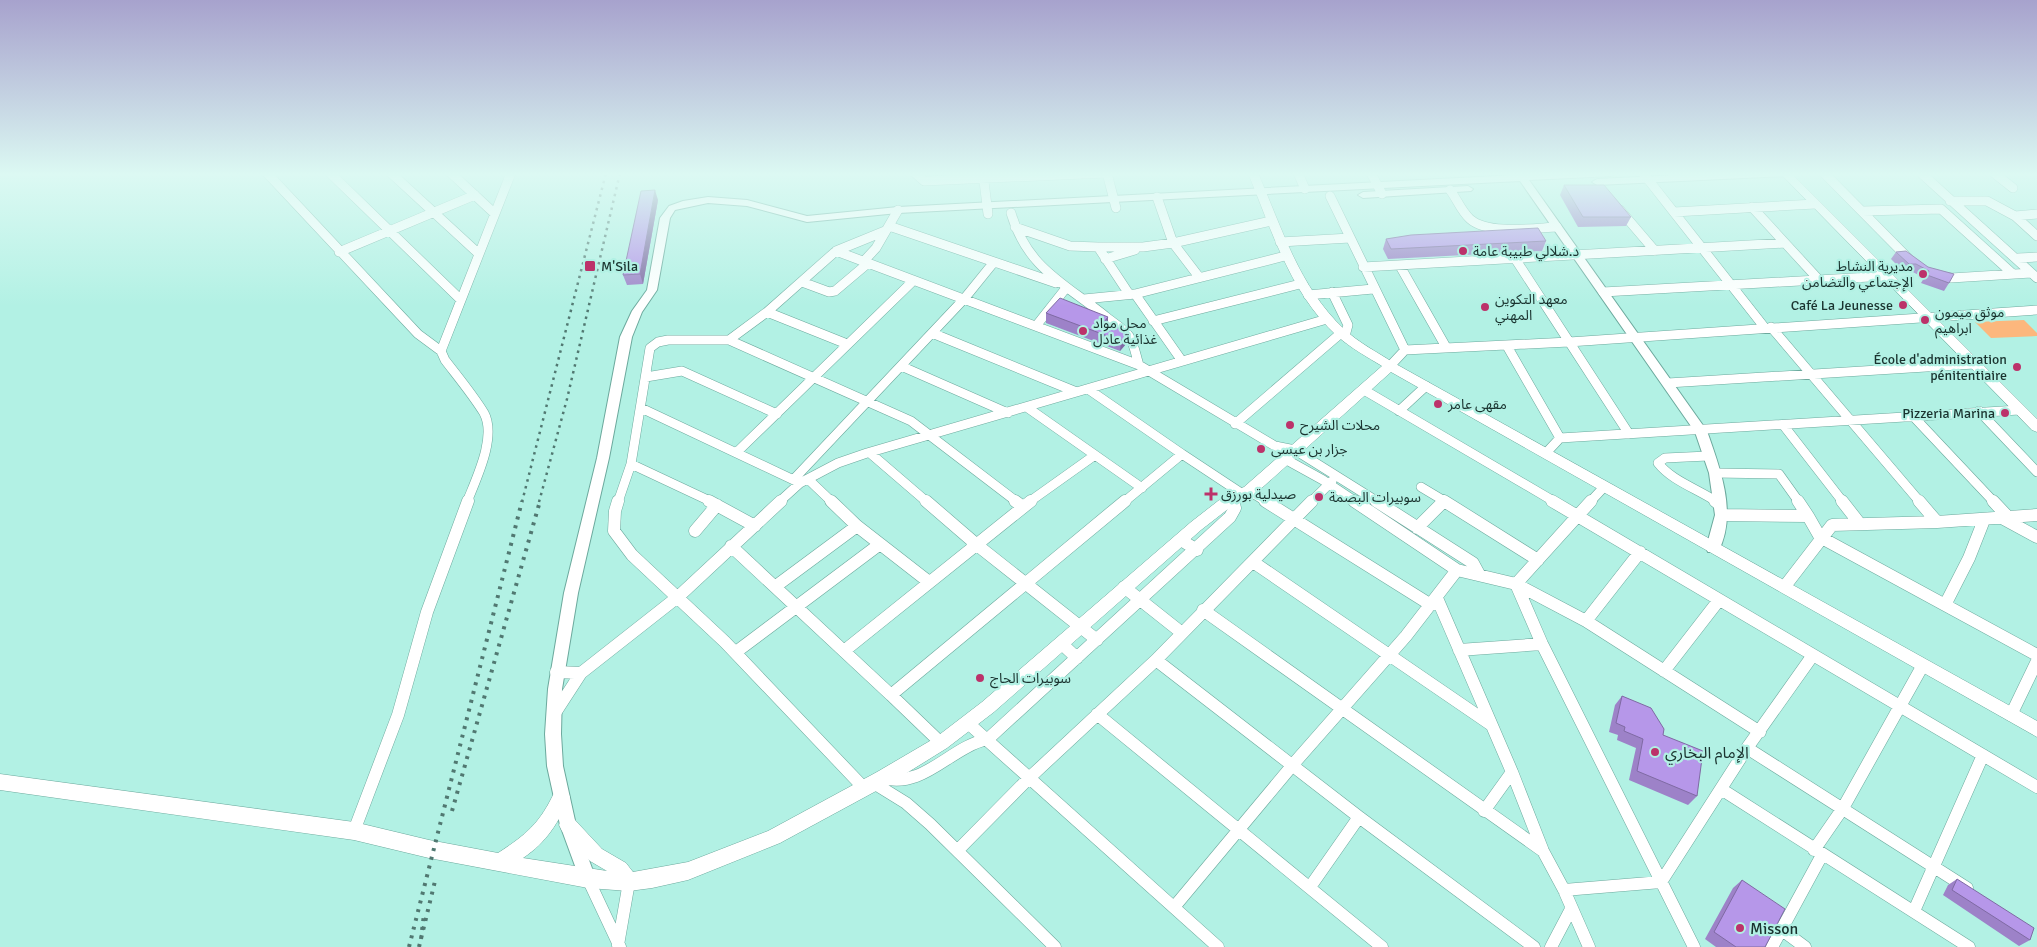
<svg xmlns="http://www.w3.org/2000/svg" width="2037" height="947" font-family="Signika,'Noto Sans Arabic',sans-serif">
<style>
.green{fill:#fcb77d}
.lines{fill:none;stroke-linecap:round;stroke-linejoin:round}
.minor-far1-casing{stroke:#6ca99d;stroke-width:10}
.minor-casing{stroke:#6ca99d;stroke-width:13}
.tertiary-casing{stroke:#6ca99d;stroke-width:2}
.secondary-casing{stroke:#6ca99d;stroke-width:1}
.minor-far1{stroke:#fff;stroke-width:9}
.minor{stroke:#fff;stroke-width:12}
.tertiary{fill:#fff;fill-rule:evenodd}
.secondary{fill:#fff;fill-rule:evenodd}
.rail-far1{stroke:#517871;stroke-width:2.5;stroke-dasharray:2.5 4.5;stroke-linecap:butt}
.rail{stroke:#517871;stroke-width:4;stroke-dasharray:3 6;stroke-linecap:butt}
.wall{fill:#9d82c8}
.shaded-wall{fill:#7f6aa3}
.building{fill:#b697e9;stroke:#7f6aa3}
.poi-dot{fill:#bc326a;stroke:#b2f1e4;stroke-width:2}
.labels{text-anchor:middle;stroke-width:4.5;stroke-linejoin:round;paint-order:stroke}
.poi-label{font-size:14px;fill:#1a332f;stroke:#b2f1e4;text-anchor:start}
.near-poi-label{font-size:16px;fill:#1a332f;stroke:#b2f1e4;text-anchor:start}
</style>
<rect width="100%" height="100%" fill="#b2f1e4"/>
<path class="green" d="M 2024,320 L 2037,333 L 2037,336 L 1991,338 L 1975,322 Z"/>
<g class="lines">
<g class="minor-far1-casing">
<path id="minor-far1" d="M 267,173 L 418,334 L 441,351
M 330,173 L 460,299
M 391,173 L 479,254
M 451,173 L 494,213
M 915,173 L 924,181 L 1105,173
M 983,173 L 988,214
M 1107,173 L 1116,208
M 1298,173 L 1305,189
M 1371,173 L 1382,194
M 1643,173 L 1765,328
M 1824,173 L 1910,260
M 1921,173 L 2037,278
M 1994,173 L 2013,188
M 1450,190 C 1457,199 1461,211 1470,219 C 1488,235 1534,228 1557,227
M 1330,196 L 1405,350
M 1157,197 L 1173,243 L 1199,277
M 1950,201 L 1987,201 L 2015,216
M 1752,207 L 1819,280
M 1620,210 L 1655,251
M 1863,211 L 1941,209 L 2013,274
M 1674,212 L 1815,204
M 1011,213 C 1027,268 1064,283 1105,316 C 1112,322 1123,328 1129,336 C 1134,343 1136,356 1139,365 L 1275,446 L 1295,450 L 1378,502
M 2037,214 L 2015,216 L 2037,236
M 889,226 L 1056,283
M 1015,227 L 1070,246 L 1098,247 L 1129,294
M 1280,242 L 1350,238
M 1098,247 L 1143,247 L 1173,243 L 1271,221
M 836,251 L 1139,365
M 339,252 L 475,195
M 2018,258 L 2037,257
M 1105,259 L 1135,250
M 1516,260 L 1629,434
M 864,261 L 876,248 L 898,210
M 1400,266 L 1446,347
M 1363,267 L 1785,243
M 1940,276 L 1951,278 L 2031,273
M 802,282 L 829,292 L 835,291 L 867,264
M 1332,292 L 1348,325 L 1345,336
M 1603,292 L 1887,276
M 1135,294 L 1182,361
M 1308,295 L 1373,289
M 1084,299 L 1135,294 L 1285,256
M 767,312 L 847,344
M 1153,321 L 1300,284
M 1036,326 L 1066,288
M 1771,327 L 1920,502
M 932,333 L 1074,391
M 729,340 L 767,312 L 836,251 L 885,231
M 1507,346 L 1560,438 L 1546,453
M 901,366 L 1008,413
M 1390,366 L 1405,350 L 1569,342 L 2037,310
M 646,377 L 682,371 L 777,414
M 1668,383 L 1974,364
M 1088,389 L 1182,454
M 1364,390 L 1555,502
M 641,408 L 800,483
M 1028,408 L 1142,488
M 1399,411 L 1426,386
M 1979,411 L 2037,472
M 1912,415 L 1994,502
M 1235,424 L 1341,333
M 1784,426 L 1843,502
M 1560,438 L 2019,410
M 737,452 L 913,281
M 870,453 L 927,502
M 1281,453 L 1285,459 L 1323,480 L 1356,502
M 1708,456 L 1665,458 L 1658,463 C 1672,481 1698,489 1717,502
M 631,464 L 712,502
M 1715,473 L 1779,474 L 1799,502
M 794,479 L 964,299 L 994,262
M 809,480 L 832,502
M 1421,487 L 1446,502
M 1249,491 L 1267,502
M 1232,498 L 1233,502
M 467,502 C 476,479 497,437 484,413 C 473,395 458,377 445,360 L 441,351 L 511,173
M 618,502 L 631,464 L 650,348 L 658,342 L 668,340 L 729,340 L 911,421 L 1017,502
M 779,502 L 800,483 L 838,463 L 867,453 L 1327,319
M 1029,502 L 1095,455
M 1124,502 L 1182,454 L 1241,493
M 1311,502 L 1332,481
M 1443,502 L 1444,501
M 1590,502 L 1604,487"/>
</g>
<g class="minor-casing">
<path id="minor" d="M 618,501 L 615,511 L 614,531 L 632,555 L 725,642 L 863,787
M 709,501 L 755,526
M 831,501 L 857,526 L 929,582
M 926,501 L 977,545 L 1097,640
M 1015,501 L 1023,507
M 1265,501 L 1431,605
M 1354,501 L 1457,570 L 1516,584 L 1586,621 L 1760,732
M 1376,501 L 1473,563 L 1479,574
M 1444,501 L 1538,560
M 1552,501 L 2037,787
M 1715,501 L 1719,504
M 1798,501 L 1808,516
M 1842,501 L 1860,524
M 1919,501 L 1937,522
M 1993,501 L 2008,517
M 1721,515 L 1808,516 L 1820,537 L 2037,655
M 2002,518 L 2037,537
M 1417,528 L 1444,501
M 695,531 L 717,505
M 1181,540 L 1197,550
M 731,546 L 891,695
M 1253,562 L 1490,724
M 1516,584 L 1542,644 L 1694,947
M 1516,584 L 1591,501
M 776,586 L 857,526
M 1785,586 L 1832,525 L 1937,522 L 2037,515
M 1124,587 L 1182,633
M 1437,598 L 1512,772 L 1543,851 L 1564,890 L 1589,947
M 1945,605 L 1969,558 L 1984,520
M 1203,610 L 1543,851
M 1586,621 L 1640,552
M 1062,644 L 1077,658
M 1459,650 L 1542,644
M 844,651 L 1031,501
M 736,652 L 880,544
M 1156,660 L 1359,817 L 1534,947
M 1664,671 L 1719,600
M 556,672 L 581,673
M 555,713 L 581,673 L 679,596 L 781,501
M 1097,714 L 1382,947
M 2011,715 L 2037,661
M 968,723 L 1218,947
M 941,743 L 891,695 L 1125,501
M 1747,748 L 1967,888
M 883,778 C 924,789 950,747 988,739 L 1230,517 L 1235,508 L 1233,501
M 872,782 L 906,803 L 930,824 L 1055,947
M 1721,789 L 1969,947
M 1484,811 L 1512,772
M 354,831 L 398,715 L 427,612 L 468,501
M 959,849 L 1028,779 L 1156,660 L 1312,501
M 1814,850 L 1843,808 L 1923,665
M 588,879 L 620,947
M 1310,887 L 1359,817
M 1564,890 L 1661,882 L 1747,748 L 1813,655
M 1175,906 L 1296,761 L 1406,636 L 1457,570
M 1914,911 L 1983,755
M 1782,930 L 1805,947
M 618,945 L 629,882
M 1551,947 L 1571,909
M 1772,947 L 1822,855"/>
</g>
<g class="tertiary-casing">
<path id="tertiary" d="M 1516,173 L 1616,173 L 1611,176 L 1529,180 L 1707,431 C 1720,468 1738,514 1718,552 L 1708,552 L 1706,548 L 1715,515 L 1709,473 L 1695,432 L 1520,181 L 898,213 L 807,222 L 747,206 L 708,203 L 675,210 L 670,218 L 657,290 L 642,312 L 632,337 L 609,458 L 578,593 L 562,689 L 561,734 L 563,766 L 576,825 L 596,879 L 594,885 L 588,887 L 582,885 L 560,825 L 547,766 L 545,734 L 548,689 L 564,593 L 597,458 L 620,337 L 632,311 L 647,290 L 660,218 L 669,206 L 683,201 L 708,197 L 747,200 L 807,216 L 898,207 L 1516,175 Z
M 1720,173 L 1791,173 L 1786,176 L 1597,185 L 1592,182 L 1597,179 Z
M 1468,186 L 1473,189 L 1471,191 L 1363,198 L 1358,195 L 1363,192 Z"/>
</g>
<g class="secondary-casing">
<path id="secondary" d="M 1248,173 L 1258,173 C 1282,228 1299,287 1344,329 C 1359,343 1377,352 1394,363 L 2037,721 L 2037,737 L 1391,372 L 1254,495 L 1237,502 L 1201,530 L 994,712 L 947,748 L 889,784 L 780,843 L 688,880 L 652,888 L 629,891 L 588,888 L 429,858 L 354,840 L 0,790 L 0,774 L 354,822 L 429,840 L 498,853 C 527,834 540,823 555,791 L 561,789 L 567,791 L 570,797 C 558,823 547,842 523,858 L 607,871 L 590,861 L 562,831 L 559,825 L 562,819 L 568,817 L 574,819 L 602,849 L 626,863 L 633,872 L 688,862 L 768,831 L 877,772 L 935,738 L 982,702 L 1191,522 L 1227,494 L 1244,487 L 1382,366 C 1367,357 1351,348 1337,336 C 1290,293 1272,231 1248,173 Z
M 1780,173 L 1791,173 L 2037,419 L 2037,432 L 2032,430 Z"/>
</g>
<use href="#minor-far1" class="minor-far1"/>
<use href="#minor" class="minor"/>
<use href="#tertiary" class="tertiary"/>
<use href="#secondary" class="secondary"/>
<path class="rail-far1" d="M 522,502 L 606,173
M 539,502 L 567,399 L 620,173"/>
<path class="rail" d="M 452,811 L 540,501
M 421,939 L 424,914
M 409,947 L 522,501
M 419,947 L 436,877"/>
</g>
<path class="wall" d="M 1564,185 L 1631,217 L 1626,226 L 1578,227 L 1560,195 Z
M 658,200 L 643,284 L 627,285 L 623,275 Z
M 1386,239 L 1546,241 L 1542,251 L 1388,259 L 1383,249 Z
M 1906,251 L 1949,283 L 1944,291 L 1921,283 L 1924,278 L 1911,271 L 1903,271 L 1891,259 L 1896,252 Z
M 1046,313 L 1108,317 L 1108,324 L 1127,334 L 1126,344 L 1120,351 L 1046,323 Z
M 1622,696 L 1663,735 L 1697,796 L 1688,805 L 1629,780 L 1636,748 L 1617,740 L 1618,735 L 1609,732 L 1615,705 Z
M 1957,879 L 2030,940 L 2019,946 L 1943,895 L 1948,885 Z
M 1742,880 L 1765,947 L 1716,947 L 1705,939 L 1733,888 Z"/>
<path class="shaded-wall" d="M 655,190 L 658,200 L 643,284 L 640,274 Z
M 1108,317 L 1108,327 L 1104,322 Z
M 1127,334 L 1126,344 L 1120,351 L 1121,341 Z"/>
<path class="building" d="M 1564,185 L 1604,185 L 1631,217 L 1583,217 Z
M 655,190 L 640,274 L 623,275 L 641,191 Z
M 1538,228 L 1546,241 L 1391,249 L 1386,239 L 1411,235 Z
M 1906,251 L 1928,267 L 1954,274 L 1949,283 L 1927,275 L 1929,271 L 1916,264 L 1909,264 L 1896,252 Z
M 1060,298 L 1108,317 L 1104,322 L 1126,331 L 1127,334 L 1121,341 L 1046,313 Z
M 1622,696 L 1651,708 L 1664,729 L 1663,735 L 1703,751 L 1697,796 L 1637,771 L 1643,739 L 1624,731 L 1625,727 L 1616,723 Z
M 1957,879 L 2034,928 L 2030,940 L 1952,890 Z
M 1742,880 L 1785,909 L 1765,947 L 1736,947 L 1714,932 Z"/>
<linearGradient id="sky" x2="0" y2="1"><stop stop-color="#a7a2cd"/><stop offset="0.57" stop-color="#dcf9f3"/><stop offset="1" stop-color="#dcf9f3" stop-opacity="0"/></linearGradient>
<rect width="2037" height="306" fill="url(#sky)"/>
<g class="poi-dot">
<circle cx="1463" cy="251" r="5"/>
<rect x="584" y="260" width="12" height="12" rx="2.5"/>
<circle cx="1923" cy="274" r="5"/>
<circle cx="1903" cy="305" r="5"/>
<circle cx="1485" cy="307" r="5"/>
<circle cx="1925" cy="320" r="5"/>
<circle cx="1083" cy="331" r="5"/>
<circle cx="2017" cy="367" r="5"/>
<circle cx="1438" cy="404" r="5"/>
<circle cx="2005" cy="413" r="5"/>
<circle cx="1290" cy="425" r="5"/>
<circle cx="1261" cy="449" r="5"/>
<path d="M1208.5 486.5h5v5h5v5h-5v5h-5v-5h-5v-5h5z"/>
<circle cx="1319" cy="497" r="5"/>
<circle cx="980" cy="678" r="5"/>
<circle cx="1655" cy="752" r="5"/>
<circle cx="1740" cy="928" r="5"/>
</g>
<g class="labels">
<g class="poi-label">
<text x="1473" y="256">د.شلالي طبيبة عامة</text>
<text x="601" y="271">M'Sila</text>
<text x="1913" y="271" text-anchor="end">مديرية النشاط<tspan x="1913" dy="16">الإجتماعي والتضامن</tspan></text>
<text x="1495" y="304">معهد التكوين<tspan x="1495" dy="16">المهني</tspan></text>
<text x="1893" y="310" text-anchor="end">Café La Jeunesse</text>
<text x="1935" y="317">موثق ميمون<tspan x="1935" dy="16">ابراهيم</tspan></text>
<text x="1093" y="328">محل مواد<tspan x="1093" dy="16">غذائية عادل</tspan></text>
<text x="2007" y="364" text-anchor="end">École d'administration<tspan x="2007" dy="16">pénitentiaire</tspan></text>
<text x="1448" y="409">مقهى عامر</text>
<text x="1995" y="418" text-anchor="end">Pizzeria Marina</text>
<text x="1300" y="430">محلات الشيرح</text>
<text x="1271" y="454">جزار بن عيسى</text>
<text x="1221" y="499">صيدلية بورزق</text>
<text x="1329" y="502">سوبيرات البصمة</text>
<text x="990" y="683">سوبيرات الحاج</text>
</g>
<g class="near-poi-label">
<text x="1665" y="758">الإمام البخاري</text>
<text x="1750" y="934">Misson</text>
</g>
</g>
</svg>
